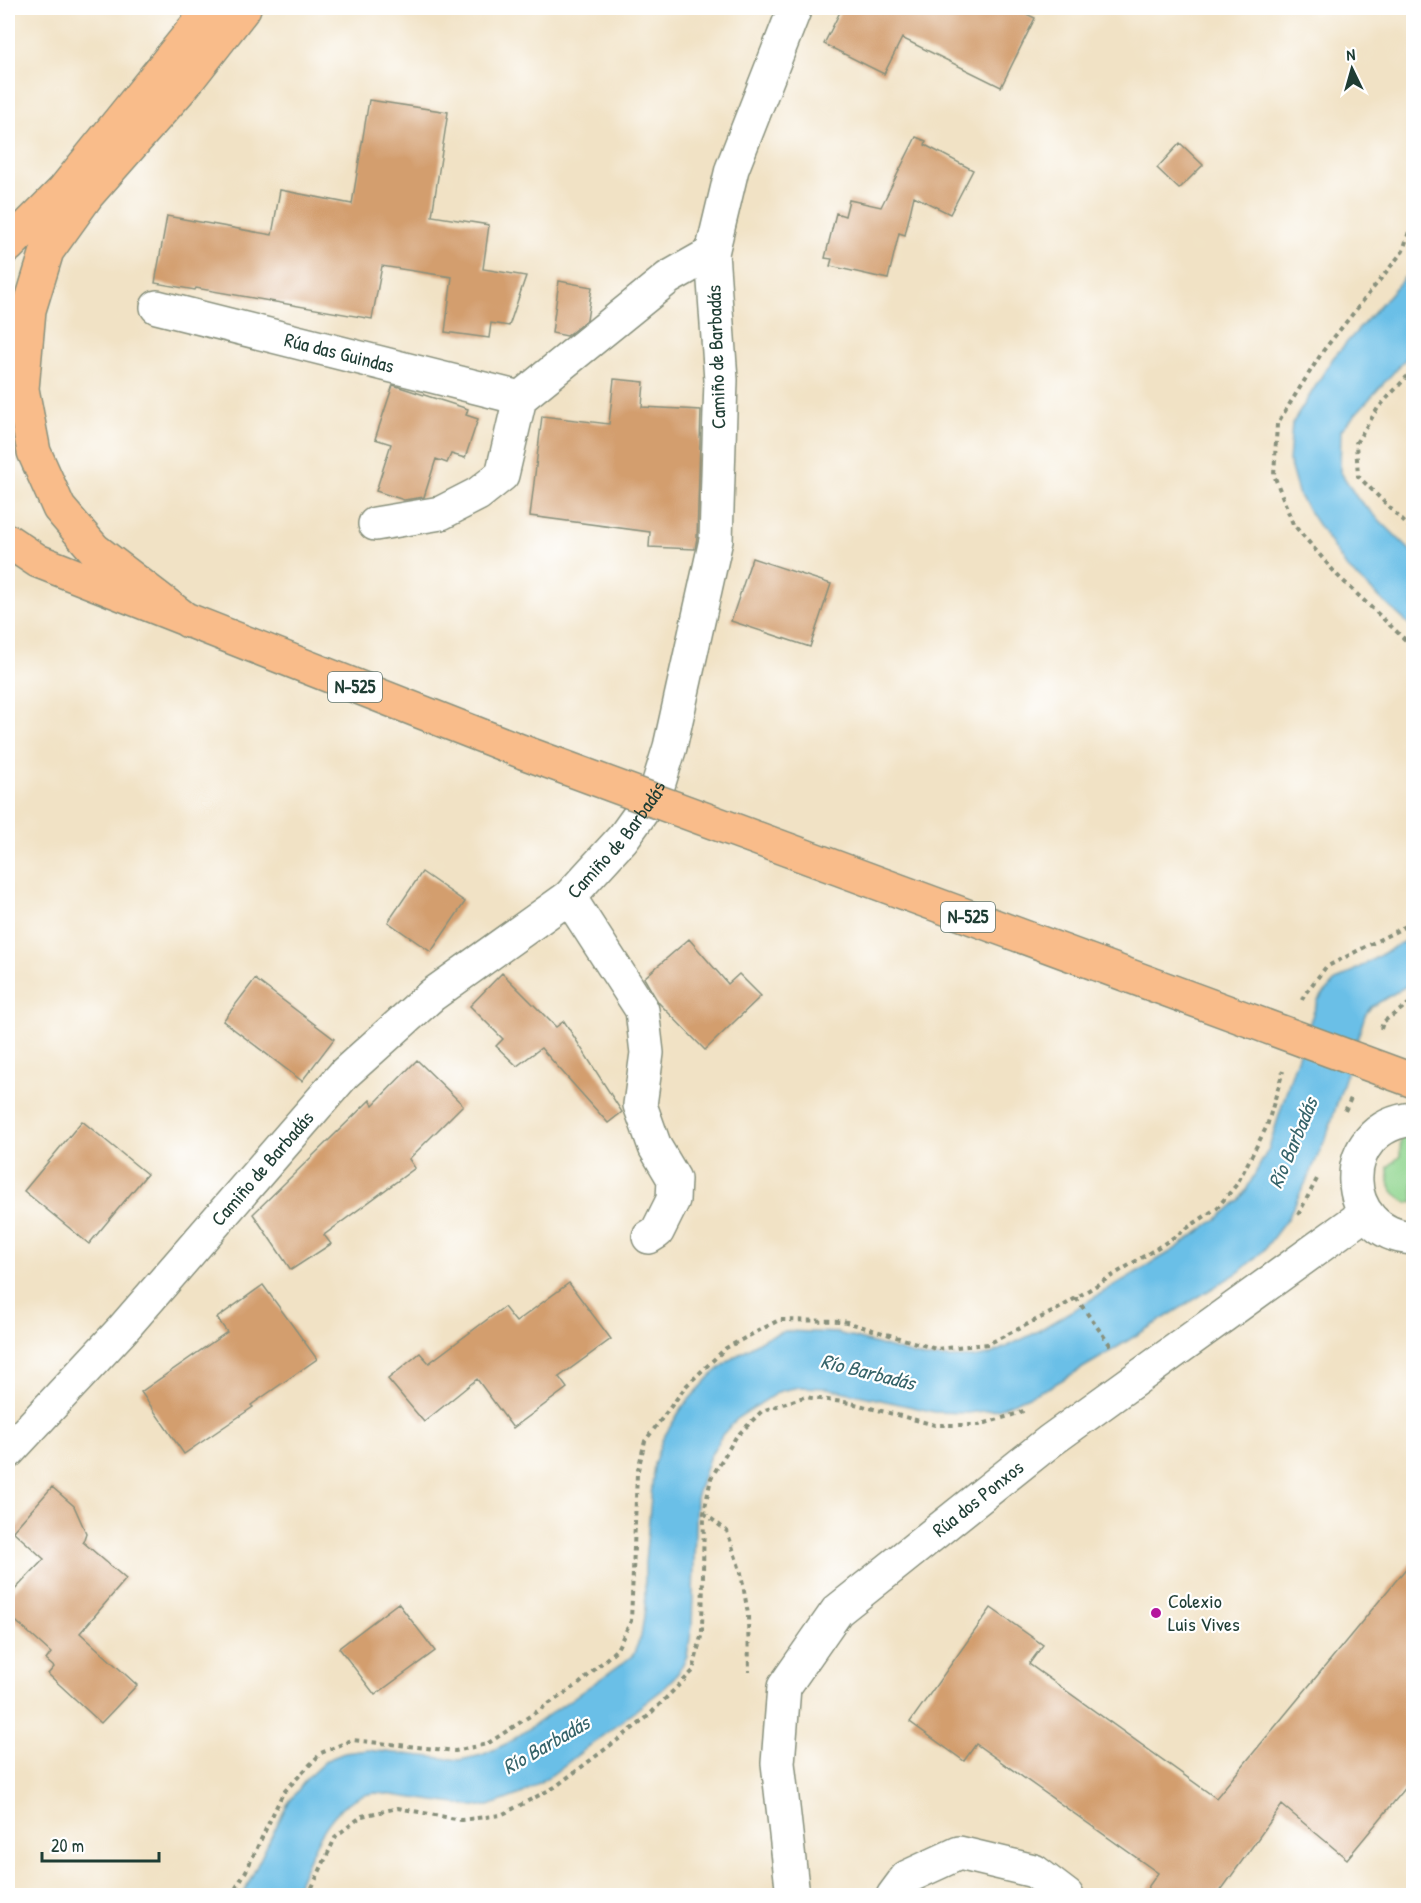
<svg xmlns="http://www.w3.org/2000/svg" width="1421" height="1903" font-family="'Patrick Hand',sans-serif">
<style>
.green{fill:#91d690;stroke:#588a62;stroke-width:1.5}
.water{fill:#6bbfe7;stroke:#457e8e;stroke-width:1.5}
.building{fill:#d39e6e}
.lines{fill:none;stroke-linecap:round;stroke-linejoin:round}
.minor-casing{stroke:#88907c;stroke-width:36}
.highway-casing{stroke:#88907c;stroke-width:36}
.path{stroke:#88907c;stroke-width:4;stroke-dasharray:4.5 4.5;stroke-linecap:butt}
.minor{stroke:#fff;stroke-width:33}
.highway{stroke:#f9bc8a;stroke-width:33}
.highway-bridge-casing{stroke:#88907c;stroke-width:36;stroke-linecap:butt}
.highway-bridge{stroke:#f9bc8a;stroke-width:33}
.poi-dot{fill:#b5179e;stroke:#fff;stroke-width:2}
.labels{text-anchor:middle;stroke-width:4.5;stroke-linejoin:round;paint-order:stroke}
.shield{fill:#fff;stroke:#627771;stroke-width:1.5}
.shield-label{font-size:18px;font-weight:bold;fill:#1f3d34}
.street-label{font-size:20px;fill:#1f3d34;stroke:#fff}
.poi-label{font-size:20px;fill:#1f3d34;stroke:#fff;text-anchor:start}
.water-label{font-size:21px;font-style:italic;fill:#36646a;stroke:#fff}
</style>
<rect width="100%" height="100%" fill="#fff"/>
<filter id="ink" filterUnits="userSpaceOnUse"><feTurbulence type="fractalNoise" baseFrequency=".0167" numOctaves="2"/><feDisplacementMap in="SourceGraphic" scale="12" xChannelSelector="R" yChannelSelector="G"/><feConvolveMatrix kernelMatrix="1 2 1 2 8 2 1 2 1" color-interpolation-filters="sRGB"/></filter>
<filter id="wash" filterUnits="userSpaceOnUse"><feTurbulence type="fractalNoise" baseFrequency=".008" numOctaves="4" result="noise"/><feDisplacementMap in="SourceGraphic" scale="24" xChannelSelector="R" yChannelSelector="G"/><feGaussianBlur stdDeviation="1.35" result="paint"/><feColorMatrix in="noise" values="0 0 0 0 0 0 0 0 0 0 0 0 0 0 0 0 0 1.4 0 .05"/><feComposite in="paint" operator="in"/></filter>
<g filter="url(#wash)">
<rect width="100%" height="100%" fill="#f1e2c5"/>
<path class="green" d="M 1413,1129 L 1413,1202 L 1407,1203 C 1390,1191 1388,1187 1388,1167 L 1400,1156 L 1401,1132 Z"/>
<path class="water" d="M 1413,268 L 1413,351 L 1341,430 L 1340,471 L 1357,498 L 1413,553 L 1413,628 L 1347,568 L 1299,496 L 1289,461 L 1292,424 L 1333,358 Z
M 1413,936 L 1413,982 L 1371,1007 L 1365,1015 L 1327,1135 L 1308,1178 L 1287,1219 L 1263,1251 L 1239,1272 L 1098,1359 L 1050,1387 L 998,1409 L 968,1413 L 935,1412 L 827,1388 L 799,1387 L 780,1391 L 739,1417 L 722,1435 L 709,1458 L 696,1498 L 692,1627 L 687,1656 L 678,1673 L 662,1690 L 553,1774 L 523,1793 L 489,1806 L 470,1806 L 378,1793 C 329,1794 310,1858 293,1895 L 242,1896 L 287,1805 L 307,1778 L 327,1760 L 344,1753 L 367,1750 L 460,1760 L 482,1755 L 508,1743 L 623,1663 L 633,1655 L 641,1636 L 645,1609 L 645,1563 L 654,1464 L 662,1440 L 683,1406 L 711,1376 L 731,1359 L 765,1338 L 785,1331 L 838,1333 L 925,1358 L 973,1358 L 989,1355 L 1033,1334 L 1172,1251 L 1221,1216 L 1240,1199 L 1246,1190 L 1269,1148 L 1293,1070 L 1318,1000 L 1334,982 Z"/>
<g id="blocks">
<path class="building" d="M 842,8 L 1014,8 L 1035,18 L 1001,87 L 902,38 L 884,74 L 824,44 Z
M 369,100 L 448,112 L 432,216 L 489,225 L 483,269 L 526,276 L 509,326 L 491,323 L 489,338 L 445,332 L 452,277 L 382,266 L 372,319 L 196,288 L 195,290 L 155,283 L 167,216 L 272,235 L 280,190 L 352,204 Z
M 916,137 L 926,141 L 925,145 L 973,170 L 950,214 L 914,196 L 905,235 L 899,233 L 888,279 L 830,266 L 832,259 L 825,258 L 836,213 L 845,216 L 849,200 L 881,207 Z
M 1180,143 L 1203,165 L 1179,189 L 1157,168 Z
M 559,281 L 592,287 L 587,320 L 567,336 L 552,333 Z
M 614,379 L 644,382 L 642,407 L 701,410 L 697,538 L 695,549 L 649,547 L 650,532 L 530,516 L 542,416 L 609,424 Z
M 393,385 L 468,409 L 466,415 L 478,419 L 465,458 L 451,454 L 447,463 L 436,459 L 424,497 L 404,500 L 376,491 L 391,444 L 375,439 Z
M 752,558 L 831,584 L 810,647 L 731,621 Z
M 422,872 L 465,902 L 431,952 L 388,922 Z
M 689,939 L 728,984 L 739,974 L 761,996 L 705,1050 L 658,1002 L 644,978 Z
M 502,973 L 556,1027 L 564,1021 L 622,1112 L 608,1123 L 541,1048 L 517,1066 L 496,1046 L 503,1039 L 470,1006 Z
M 255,979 L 334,1039 L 302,1081 L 223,1021 Z
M 417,1060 L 463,1105 L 409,1159 L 415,1168 L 324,1235 L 331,1244 L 291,1270 L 253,1214 L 370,1100 L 373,1105 Z
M 82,1121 L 147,1174 L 89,1244 L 24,1191 Z
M 569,1283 L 611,1339 L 559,1377 L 567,1388 L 513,1428 L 477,1379 L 424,1422 L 388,1379 L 420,1353 L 429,1363 L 504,1307 L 516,1322 Z
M 263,1285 L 317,1359 L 251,1405 L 253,1407 L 184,1454 L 141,1392 L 227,1332 L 217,1318 Z
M 52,1487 L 74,1506 L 86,1533 L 83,1542 L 126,1579 L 80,1633 L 137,1685 L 101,1723 L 48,1674 L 54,1667 L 46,1660 L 51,1653 L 8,1614 L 8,1597 L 44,1559 L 13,1531 Z
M 1413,1560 L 1413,1779 L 1347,1859 L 1282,1805 L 1217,1896 L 1142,1896 L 1158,1873 L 976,1744 L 964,1761 L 910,1722 L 991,1608 L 1043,1645 L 1029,1664 L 1216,1798 Z
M 398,1603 L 435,1651 L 375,1695 L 339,1648 Z"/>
</g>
</g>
<g filter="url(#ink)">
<use href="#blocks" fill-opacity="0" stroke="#88907c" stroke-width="1.5"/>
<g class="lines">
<g class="minor-casing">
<g id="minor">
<path id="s1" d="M 157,307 L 520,398 L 668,278 L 712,253"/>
<path d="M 375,524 L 441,513 L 478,494 L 502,475 L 520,398"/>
<path d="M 569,897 L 642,1010 L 647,1053 L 640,1105 L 655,1147 L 674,1179 L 673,1200 L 657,1232 L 649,1237"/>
<path d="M 1414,1119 C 1334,1126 1339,1235 1414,1238"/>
<path id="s2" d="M 8,1452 L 122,1330 L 345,1073 L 432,995 L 569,897 L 623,838 L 656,792 L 670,747 L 716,540 L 721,380 L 712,253 L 732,169 L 795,8"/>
<path id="s3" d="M 793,1896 L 778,1763 L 784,1687 L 837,1611 L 1050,1441 L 1366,1213"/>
<path d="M 893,1896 L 907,1877 L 959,1853 L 1034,1871 L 1067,1896"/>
</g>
</g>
<g class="highway-casing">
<path id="highway" d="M 8,246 L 63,191 L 211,8
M 8,541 L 38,561 L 523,752
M 188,621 L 94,549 L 59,508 L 34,452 L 22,389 L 29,310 L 47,251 L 88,194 L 183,86 L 244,8"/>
</g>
<path class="path" d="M 1414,215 L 1403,251 L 1323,351 L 1277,424 L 1274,475 L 1293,524 L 1338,576 L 1414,648
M 1414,369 L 1378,408 L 1356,443 L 1358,476 L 1414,532
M 1302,1000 L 1304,995 L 1326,967 L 1414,922
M 1381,1029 L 1383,1022 L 1414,1000
M 1345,1111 L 1352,1096
M 1298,1215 L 1317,1179
M 1076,1298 L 1113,1349
M 704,1513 L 727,1531 L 741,1573 L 748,1614 L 749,1672
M 231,1896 L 246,1871 L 283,1793 L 321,1753 L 352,1740 L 455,1751 L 487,1744 L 579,1684 L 617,1649 L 631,1621 L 637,1474 L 645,1441 L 687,1385 L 726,1348 L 779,1320 L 843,1321 L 936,1349 L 988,1344 L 1058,1309 L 1162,1245 L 1217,1208 L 1237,1184 L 1267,1126 L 1283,1071
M 308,1896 L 336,1836 L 362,1816 L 398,1808 L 461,1820 L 501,1815 L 555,1787 L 644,1720 L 693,1671 L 702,1632 L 704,1513 L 711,1478 L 736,1437 L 762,1411 L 804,1397 L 851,1403 L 935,1425 L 979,1425 L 1019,1413 L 1027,1409"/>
<use href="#minor" class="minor"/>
<use href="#highway" class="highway"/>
<g class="highway-bridge-casing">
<path id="highway-bridge" d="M 523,752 L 1414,1081"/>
</g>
<use href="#highway-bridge" class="highway-bridge"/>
</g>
</g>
<circle class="poi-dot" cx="1156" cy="1613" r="6"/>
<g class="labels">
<g class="shield">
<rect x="328" y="672" width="54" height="30" rx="4.5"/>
<rect x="941" y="902" width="54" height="30" rx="4.5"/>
</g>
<g class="shield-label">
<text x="355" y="693">N-525</text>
<text x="968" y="923">N-525</text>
</g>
<g class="street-label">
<text dy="7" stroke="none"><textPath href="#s1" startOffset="188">Rúa das Guindas</textPath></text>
<text transform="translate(716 357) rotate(-92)" y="7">Camiño de Barbadás</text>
<text dy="7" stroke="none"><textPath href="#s2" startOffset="867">Camiño de Barbadás</textPath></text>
<text dy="7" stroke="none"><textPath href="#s2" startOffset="381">Camiño de Barbadás</textPath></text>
<text dy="7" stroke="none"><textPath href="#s3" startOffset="483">Rúa dos Ponxos</textPath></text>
</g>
<g class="poi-label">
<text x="1168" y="1608">Colexio<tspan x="1168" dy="23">Luis Vives</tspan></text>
</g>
<g class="water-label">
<text transform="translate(1293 1143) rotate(-67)" y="7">Río Barbadás</text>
<text transform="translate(868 1372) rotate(14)" y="7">Río Barbadás</text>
<text transform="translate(546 1745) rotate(-30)" y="7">Río Barbadás</text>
</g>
</g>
<rect width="1421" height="1903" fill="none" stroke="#fff" stroke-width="30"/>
<g transform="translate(1352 69) rotate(355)" stroke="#ffffff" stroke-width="4.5" paint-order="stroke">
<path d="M0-4.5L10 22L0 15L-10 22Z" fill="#1f3d34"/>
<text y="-9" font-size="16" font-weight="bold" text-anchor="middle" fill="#1f3d34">N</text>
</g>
<path d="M42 1852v9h117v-9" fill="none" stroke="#1f3d34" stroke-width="3"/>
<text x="51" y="1852" font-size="18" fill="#1f3d34" stroke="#ffffff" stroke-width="4.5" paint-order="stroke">20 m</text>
</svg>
